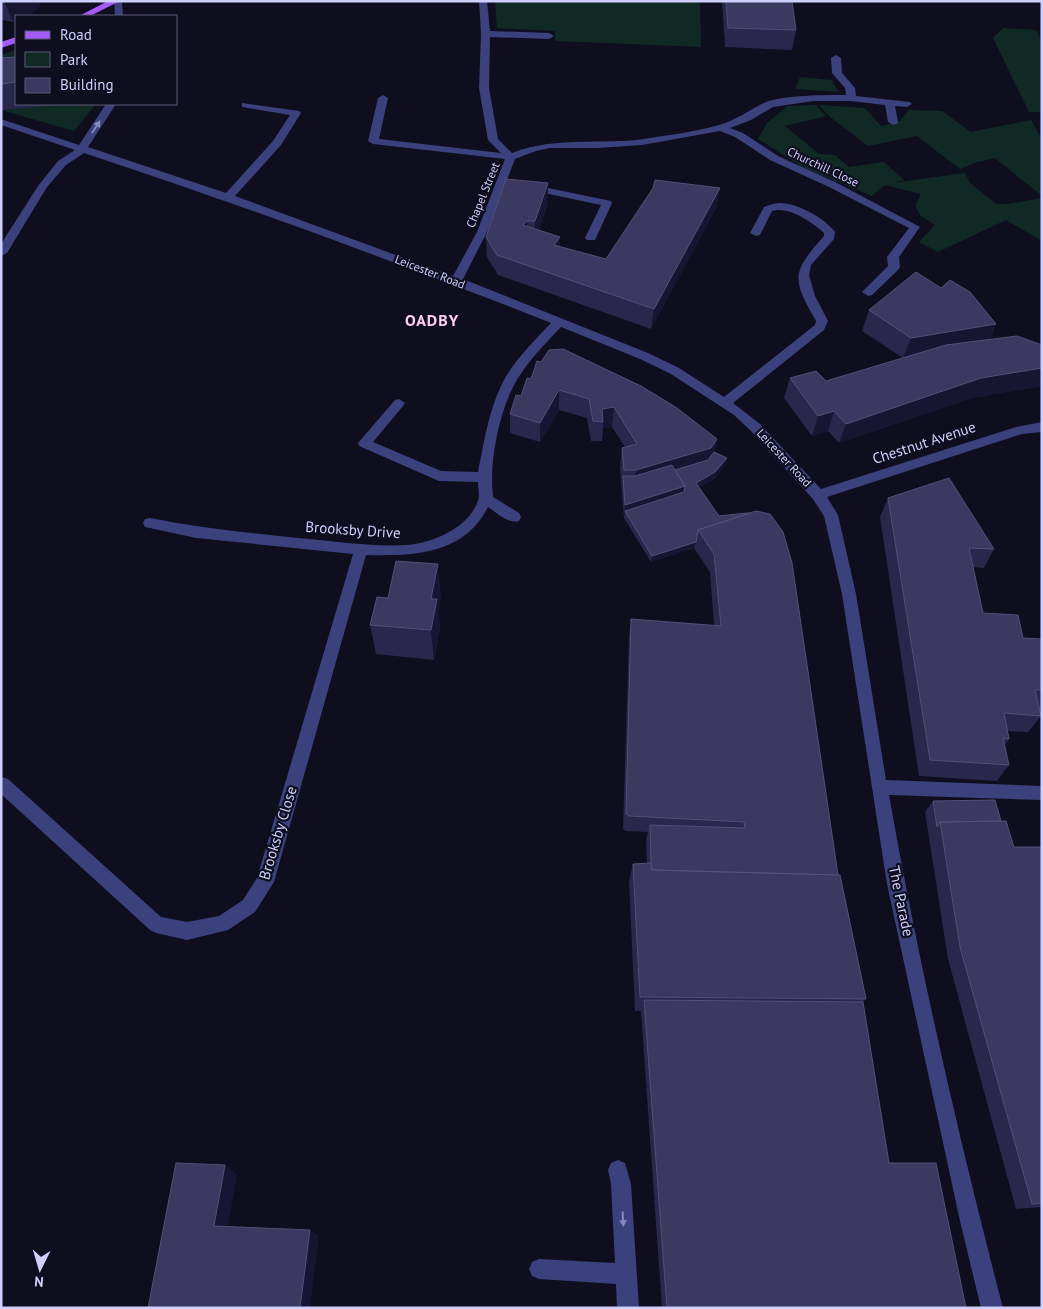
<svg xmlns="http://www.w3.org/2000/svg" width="1043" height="1309" font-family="'PT Sans',sans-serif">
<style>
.green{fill:#112925}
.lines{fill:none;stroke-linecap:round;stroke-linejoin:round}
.minor{fill:#3b417c;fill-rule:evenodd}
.major{fill:#a65af8;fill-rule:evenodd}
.wall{fill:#29274c}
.shaded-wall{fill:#171532}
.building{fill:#3b395f;stroke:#525078}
.oneway{fill:#8488bc}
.labels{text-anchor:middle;stroke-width:4.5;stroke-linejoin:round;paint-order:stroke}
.far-street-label{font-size:12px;fill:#cecffd;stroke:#0e0e1f}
.street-label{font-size:15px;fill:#cecffd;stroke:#0e0e1f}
.far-district-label{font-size:16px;font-weight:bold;letter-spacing:1px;fill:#fdd0f3;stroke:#0e0e1f}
</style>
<rect width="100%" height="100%" fill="#0e0e1f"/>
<path class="green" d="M 495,1 L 700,1 L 701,47 L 555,41 L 555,31 L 497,28 Z
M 1003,28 L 1036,30 L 1042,42 L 1042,112 L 1029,112 L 993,38 Z
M 16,50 L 16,104 L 96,104 L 74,131 L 1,110 L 1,55 Z
M 800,77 L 832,80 L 838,92 L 795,89 Z
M 816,105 L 826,116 L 785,126 L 819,154 L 835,155 L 849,167 L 884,162 L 904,180 L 892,183 L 965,173 L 970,183 L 996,204 L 1009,204 L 1042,198 L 1042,241 L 1006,220 L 938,252 L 919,242 L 935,225 L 920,215 L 915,206 L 921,194 L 885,185 L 872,196 L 804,168 L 758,139 L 767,123 L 788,106 Z
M 819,105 L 865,108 L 881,126 L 900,121 L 909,110 L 942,111 L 971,132 L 1031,120 L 1042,139 L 1042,196 L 995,158 L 974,163 L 960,169 L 917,136 L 868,146 L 830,117 Z"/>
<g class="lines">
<path class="minor" d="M 114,1 L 122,1 L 123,16 L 115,16 Z
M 479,1 L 487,1 L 490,31 L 549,33 L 554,36 L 549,39 L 490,37 L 489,88 L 498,139 L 512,153 C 555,136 600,145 644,139 C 668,135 695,132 719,125 C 737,120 750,109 766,102 C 784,95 826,95 846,95 L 845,88 L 832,73 L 831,58 L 836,55 L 841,58 L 842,73 L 855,88 L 856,96 L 910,102 L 912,104 L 907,107 L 895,106 L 898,122 L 897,124 L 893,125 L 888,122 L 885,105 L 851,101 L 813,101 L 773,107 L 751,120 L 730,128 L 743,133 L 778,156 L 837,183 L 920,227 L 899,257 L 900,267 L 898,270 L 872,295 L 868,296 L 862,292 L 888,266 L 887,257 L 909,228 L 829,187 L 770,160 L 735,137 L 720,131 L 642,145 L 598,148 L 550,148 L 536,151 L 515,159 L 487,232 L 463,279 L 648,353 L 679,368 L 724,397 L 815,325 L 816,321 C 791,278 792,272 824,236 L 824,233 C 812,222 789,206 772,211 L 760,235 L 756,236 L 750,233 L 764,207 C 769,205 775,203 780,203 C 797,203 825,218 835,232 L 834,239 L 811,265 L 809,275 L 815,296 L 828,321 L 824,330 L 733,403 L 760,424 L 821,489 L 1016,427 L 1042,422 L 1042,432 L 1022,434 L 827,497 L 838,515 L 856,594 L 886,780 L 1042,786 L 1042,800 L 889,795 C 919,966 959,1139 1003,1308 L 981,1308 L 960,1221 L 887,884 L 842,594 L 824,516 L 813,499 L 750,430 L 734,415 L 671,374 L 640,359 L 561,327 C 544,345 524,365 513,387 C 498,417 489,464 493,497 L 519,513 L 521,517 L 519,521 C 508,524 497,513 488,507 C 464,555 413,556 366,555 L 274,882 L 255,912 L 228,930 L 187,940 L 156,933 L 150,930 L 1,794 L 2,777 L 8,779 L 161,917 L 187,922 L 219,916 L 243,900 L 257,878 L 353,554 L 196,538 L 150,528 L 145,527 L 143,523 L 145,519 L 150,518 C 203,529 255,533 309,539 C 341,542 375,547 407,545 C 434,543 469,527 478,501 C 480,495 478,487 478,482 L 439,481 L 359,446 L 358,443 L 395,400 L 399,399 L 405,403 L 403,406 L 373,442 L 441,471 L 478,472 C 484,443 488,413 501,386 C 510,365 535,340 551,323 C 397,262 241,205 84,153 L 66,165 L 47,187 L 7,253 L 1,256 L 1,244 L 38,186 L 58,161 L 75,150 L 1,125 L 1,119 L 79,145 L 106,104 L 116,104 L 88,147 L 226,193 L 273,141 L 290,115 L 242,107 L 242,103 L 299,111 L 301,113 L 281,145 L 235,196 L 453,276 L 477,232 L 505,159 L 373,144 L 368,141 L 378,98 L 383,95 L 388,98 L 379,139 L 501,153 L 488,140 L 479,88 L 481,34 Z
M 529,184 L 611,201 L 612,203 L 595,240 L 587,240 L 585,238 L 601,205 L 525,189 L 524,187 Z
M 618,1160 L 625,1163 L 631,1184 L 639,1308 L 617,1308 L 616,1284 L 539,1279 L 532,1276 L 529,1269 L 532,1262 L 539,1259 L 615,1263 L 611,1184 L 608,1170 L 611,1163 Z"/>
<path class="major" d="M 108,1 L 120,1 L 90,16 L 79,16 Z
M 16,37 L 16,43 L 1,48 L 1,42 Z"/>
</g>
<path class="wall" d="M 1,1 L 40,1 L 39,7 L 27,16 L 16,16 L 16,21 L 13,22 L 2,20 L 1,21 Z
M 722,1 L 792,1 L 796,30 L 792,50 L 725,47 Z
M 16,57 L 16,104 L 69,104 L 1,110 L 1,58 Z
M 720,188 L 716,208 L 651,329 L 498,275 L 487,257 L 486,237 L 548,203 L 539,230 L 560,247 L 606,259 Z
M 869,310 L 996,324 L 990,339 L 1042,368 L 1042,386 L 972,398 L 839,443 L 828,431 L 812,436 L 784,398 L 790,378 L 826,381 L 903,358 L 862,331 Z
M 527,378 L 717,439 L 714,452 L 725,465 L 714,479 L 699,487 L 838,875 L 866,999 L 863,1002 L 889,1163 L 966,1308 L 662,1308 L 641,1011 L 635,1011 L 629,881 L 633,864 L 647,863 L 646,839 L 648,832 L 626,831 L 623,829 L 629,636 L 631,619 L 714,625 L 710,572 L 694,548 L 651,562 L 624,518 L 620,468 L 622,448 L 625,447 L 612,427 L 603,428 L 602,441 L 591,441 L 587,418 L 559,410 L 540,442 L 510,433 L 510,414 L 521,396 Z
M 888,498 L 994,549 L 984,568 L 973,567 L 983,613 L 1023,638 L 1042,639 L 1042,708 L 1039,708 L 1041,716 L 1028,732 L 1008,731 L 1009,739 L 1005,745 L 1009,765 L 997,781 L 919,776 L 880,517 Z
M 441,595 L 438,612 L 440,629 L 434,660 L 376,654 L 370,625 L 388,598 Z
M 933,801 L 1001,821 L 1014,847 L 1042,847 L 1042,1207 L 1016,1209 L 948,959 L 925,812 Z"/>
<path class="shaded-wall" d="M 8,1 L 40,1 L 39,7 L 27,16 L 16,16 L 16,21 L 13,22 L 5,3 Z
M 548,183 L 548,203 L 535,241 L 535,221 Z
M 720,188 L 716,208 L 651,329 L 654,309 Z
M 527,221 L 527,241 L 523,225 Z
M 560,237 L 560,257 L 554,245 Z
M 996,324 L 987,344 L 903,358 L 911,338 Z
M 1042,368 L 1042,386 L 972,398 L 839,443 L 846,424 L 981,378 Z
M 559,390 L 559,410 L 540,442 L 540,423 Z
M 614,407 L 612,427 L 603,428 L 603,422 L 602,409 Z
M 834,411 L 828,431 L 812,436 L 818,416 Z
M 717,439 L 713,459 L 634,490 L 636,470 Z
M 727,458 L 725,465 L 714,479 L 695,490 L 696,483 Z
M 685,486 L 683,499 L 625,511 L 624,518 L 625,505 Z
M 696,542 L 694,548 L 651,562 L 652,556 Z
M 438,564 L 441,595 L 438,612 L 440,629 L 434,660 L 431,630 L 431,599 Z
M 225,1165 L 237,1174 L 227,1232 L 214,1226 Z
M 310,1230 L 319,1236 L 310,1308 L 300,1308 Z"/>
<path class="building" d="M 726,1 L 792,1 L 796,30 L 728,28 Z
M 16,57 L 16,82 L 1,84 L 1,58 Z
M 506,179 L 548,183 L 535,221 L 527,221 L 523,225 L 560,237 L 554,245 L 606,259 L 653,188 L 655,180 L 720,188 L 654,309 L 497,255 L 486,237 Z
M 916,272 L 941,288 L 950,280 L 970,292 L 996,324 L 911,338 L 869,310 Z
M 1017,336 L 1042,345 L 1042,368 L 981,378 L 846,424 L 834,411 L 818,416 L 790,378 L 816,371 L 826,381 L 946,345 Z
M 563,349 L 641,386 L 677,408 L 717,439 L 711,448 L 636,470 L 624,470 L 622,448 L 637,444 L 614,407 L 602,409 L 603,422 L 593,421 L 589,399 L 559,390 L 540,423 L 510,414 L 516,395 L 521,396 L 527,378 L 531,379 L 537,361 L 541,362 L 549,350 Z
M 714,452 L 727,458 L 715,472 L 696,483 L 719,516 L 747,513 L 750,513 L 698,530 L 696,542 L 652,556 L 625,511 L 684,492 L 685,486 L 675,470 L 708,460 Z
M 672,465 L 685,486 L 625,505 L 623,476 L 635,476 Z
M 949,478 L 994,549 L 969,548 L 983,613 L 1018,615 L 1023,638 L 1042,639 L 1042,690 L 1035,690 L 1041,716 L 1004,713 L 1009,739 L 1003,738 L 1009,765 L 930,760 L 888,498 Z
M 756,511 L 770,514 L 783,532 L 792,563 L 838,875 L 652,870 L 651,863 L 650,825 L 745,828 L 744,822 L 629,816 L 626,814 L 631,619 L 721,626 L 714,554 L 698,530 Z
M 396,561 L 438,564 L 431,599 L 437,599 L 431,630 L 370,625 L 377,597 L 388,598 Z
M 995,800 L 1001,821 L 940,822 L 937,827 L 933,801 Z
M 1006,821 L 1014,847 L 1042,847 L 1042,1203 L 1032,1204 L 960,947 L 940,822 Z
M 651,863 L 652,870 L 840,875 L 866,999 L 640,997 L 633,864 Z
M 644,1000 L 863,1002 L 889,1163 L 936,1163 L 966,1308 L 667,1308 Z
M 176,1163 L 225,1165 L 214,1226 L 310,1230 L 300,1308 L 148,1308 Z"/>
<defs><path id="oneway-solid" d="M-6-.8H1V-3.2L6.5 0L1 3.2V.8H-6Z" transform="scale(1.25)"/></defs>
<g class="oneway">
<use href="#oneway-solid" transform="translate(96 127) rotate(-57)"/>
<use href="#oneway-solid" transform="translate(623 1219) rotate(87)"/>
</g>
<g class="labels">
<g class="far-street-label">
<text transform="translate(823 167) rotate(25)" y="4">Churchill Close</text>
<text transform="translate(483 195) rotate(-68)" y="4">Chapel Street</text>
<text transform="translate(430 272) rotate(21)" y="4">Leicester Road</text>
<text transform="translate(784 458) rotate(47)" y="4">Leicester Road</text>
</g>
<g class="street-label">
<text transform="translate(924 443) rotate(-18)" y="5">Chestnut Avenue</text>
<text transform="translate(353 530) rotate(4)" y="5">Brooksby Drive</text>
<text transform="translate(278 833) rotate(-73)" y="5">Brooksby Close</text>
<text transform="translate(901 901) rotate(78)" y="5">The Parade</text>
</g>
<g class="far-district-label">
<text x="432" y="326">OADBY</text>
</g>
</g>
<rect width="1043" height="1309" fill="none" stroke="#cecffd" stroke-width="5"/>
<rect x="15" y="15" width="162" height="90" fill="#0e0e1f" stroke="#5b5b78"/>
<rect x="25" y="31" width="25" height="8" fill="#a65af8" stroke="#5b5b78"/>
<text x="60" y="40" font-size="15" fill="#cecffd">Road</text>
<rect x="25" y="52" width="25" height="15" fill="#112925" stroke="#5b5b78"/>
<text x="60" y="65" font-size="15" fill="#cecffd">Park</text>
<rect x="25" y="78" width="25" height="15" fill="#3b395f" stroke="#5b5b78"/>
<text x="60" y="90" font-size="15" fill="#cecffd">Building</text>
<g transform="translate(40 1269) rotate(185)" stroke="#0e0e1f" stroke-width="4" paint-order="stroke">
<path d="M0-4L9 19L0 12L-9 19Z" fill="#cecffd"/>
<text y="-8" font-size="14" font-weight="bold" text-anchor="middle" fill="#cecffd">N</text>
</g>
</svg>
